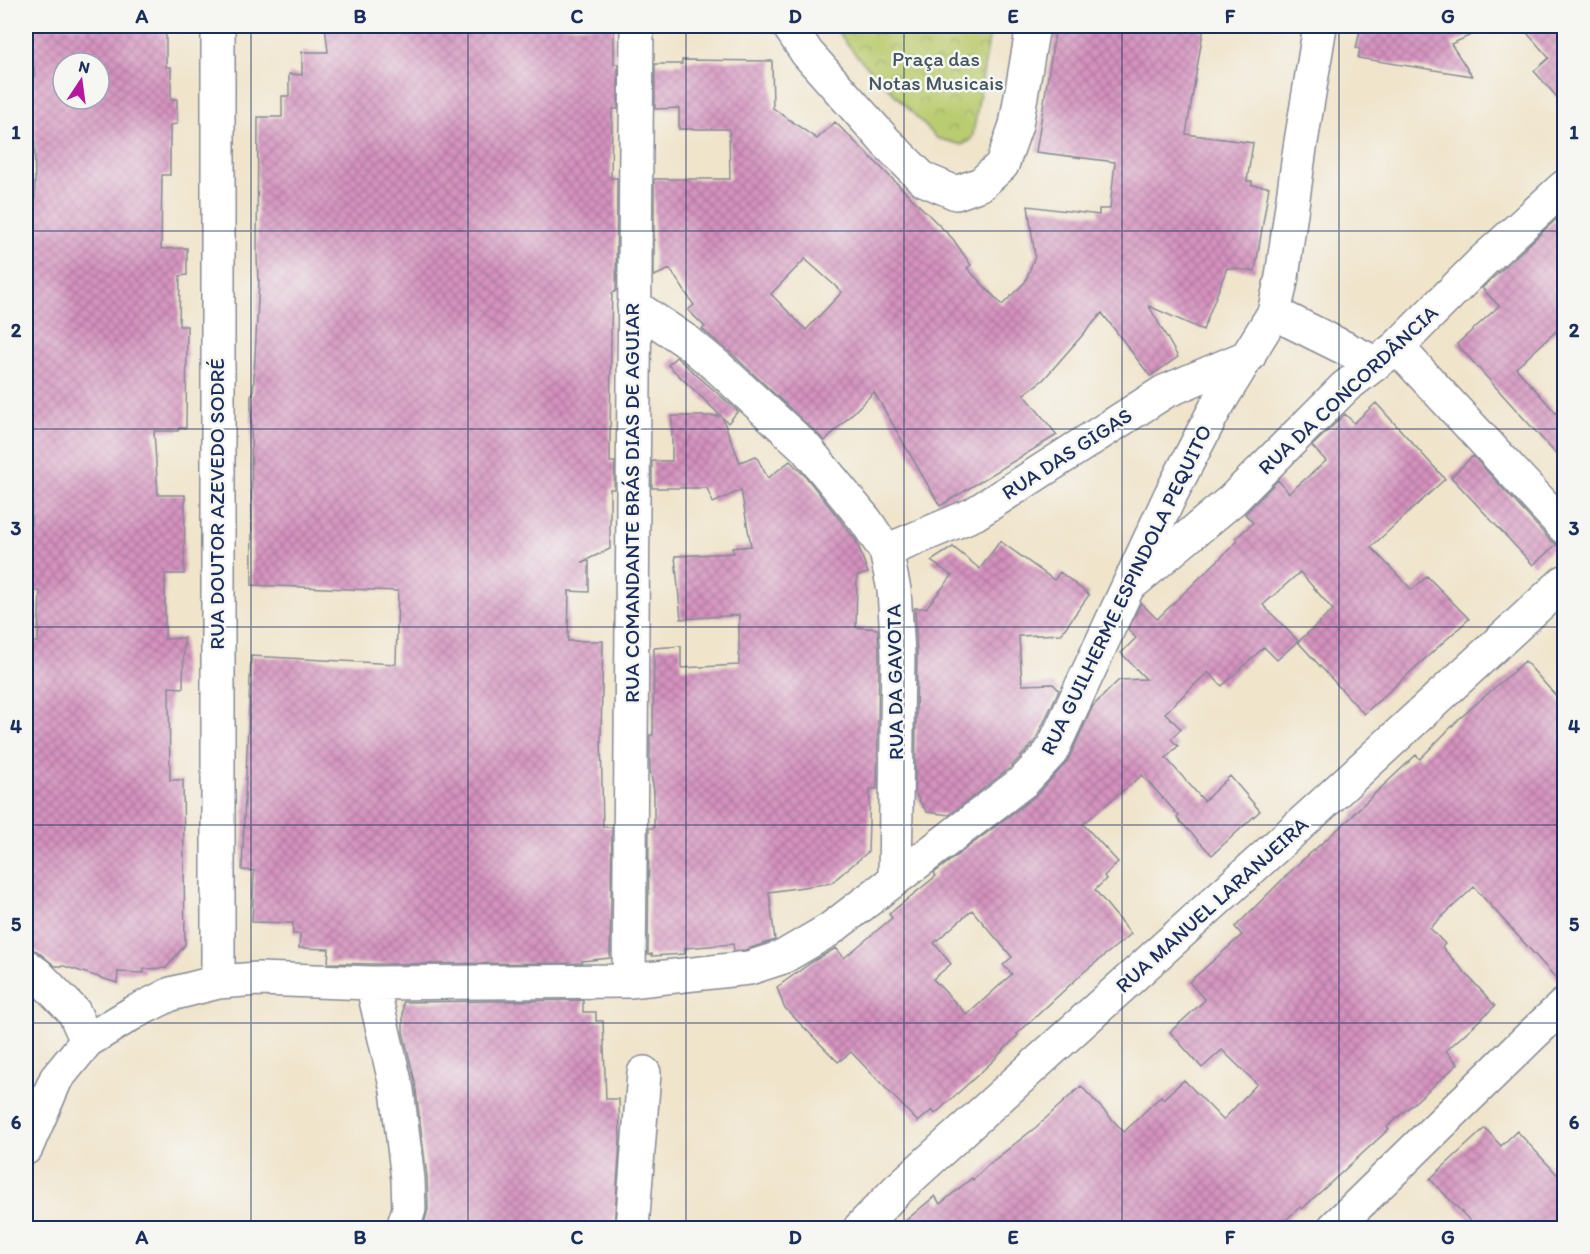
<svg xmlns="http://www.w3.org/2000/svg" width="1590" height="1254" font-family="Itim,sans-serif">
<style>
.park{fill:url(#park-crowns);stroke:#6a7e67;stroke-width:1.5}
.building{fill:url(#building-cross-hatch);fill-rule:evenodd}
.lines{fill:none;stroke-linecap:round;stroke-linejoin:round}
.minor-casing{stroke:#868a94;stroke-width:36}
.minor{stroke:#fff;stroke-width:33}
.grid{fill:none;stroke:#1b2f5e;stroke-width:1.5;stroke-opacity:0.55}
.labels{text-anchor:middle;stroke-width:5;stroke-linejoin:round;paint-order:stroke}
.park-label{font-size:21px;fill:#435662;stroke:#f6f6f2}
.street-label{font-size:21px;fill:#1b2f5e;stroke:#f6f6f2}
.neatline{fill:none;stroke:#1b2f5e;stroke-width:2}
.grid-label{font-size:20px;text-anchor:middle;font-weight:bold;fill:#1b2f5e}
</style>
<defs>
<pattern id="park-crowns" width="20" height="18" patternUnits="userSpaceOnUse" patternTransform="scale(1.5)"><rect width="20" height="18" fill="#bacc70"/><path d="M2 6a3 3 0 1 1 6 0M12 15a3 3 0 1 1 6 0" fill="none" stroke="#96a65f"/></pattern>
<pattern id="building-cross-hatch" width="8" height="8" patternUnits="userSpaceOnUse" patternTransform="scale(1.5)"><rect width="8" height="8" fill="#d592be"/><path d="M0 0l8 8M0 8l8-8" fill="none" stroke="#ac789e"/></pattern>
</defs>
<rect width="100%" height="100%" fill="#f6f6f2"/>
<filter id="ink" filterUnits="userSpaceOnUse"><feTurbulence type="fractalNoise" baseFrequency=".0167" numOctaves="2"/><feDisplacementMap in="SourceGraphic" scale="12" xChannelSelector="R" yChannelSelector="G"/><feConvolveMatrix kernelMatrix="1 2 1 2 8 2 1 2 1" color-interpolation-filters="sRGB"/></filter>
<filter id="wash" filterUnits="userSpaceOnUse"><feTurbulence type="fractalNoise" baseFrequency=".008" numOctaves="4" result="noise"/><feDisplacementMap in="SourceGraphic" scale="24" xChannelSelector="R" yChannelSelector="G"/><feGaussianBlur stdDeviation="1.35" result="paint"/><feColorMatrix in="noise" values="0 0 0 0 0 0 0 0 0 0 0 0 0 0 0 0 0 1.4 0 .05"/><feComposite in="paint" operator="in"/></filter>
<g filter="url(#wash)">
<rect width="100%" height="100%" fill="#f0e4cb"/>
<path class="park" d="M 833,26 L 991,26 L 973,135 L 970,141 L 962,145 L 937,138 L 857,56 Z"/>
<g id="blocks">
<path class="building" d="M 26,26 L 166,26 L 166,67 L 171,67 L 171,99 L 177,99 L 177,124 L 170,125 L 170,175 L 162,175 L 161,249 L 187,248 L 187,275 L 180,276 L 179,326 L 187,326 L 186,428 L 179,428 L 178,431 L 154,431 L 158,495 L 185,495 L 184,574 L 165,574 L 165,639 L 184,638 L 183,688 L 169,687 L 170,780 L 183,780 L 185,945 L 166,968 L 144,969 L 144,973 L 118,972 L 117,983 L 64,966 L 55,966 L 37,951 L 26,948 L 26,642 L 38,642 L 40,591 L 31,591 L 31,585 L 26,585 L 26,549 L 30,549 L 32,495 L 26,495 L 26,199 L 35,199 L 34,67 L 26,67 ZM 63,63 L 99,63 L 99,99 L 63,99 Z
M 325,26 L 614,26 L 614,64 L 618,64 L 618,109 L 613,109 L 612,115 L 611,178 L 617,178 L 616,291 L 612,293 L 611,330 L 610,462 L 615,462 L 614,489 L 610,489 L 610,549 L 582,562 L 589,561 L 589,592 L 569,591 L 568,641 L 603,641 L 601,736 L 603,827 L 612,827 L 610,958 L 582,961 L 582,963 L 372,964 L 328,963 L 329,949 L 299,948 L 300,934 L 293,934 L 293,923 L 252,922 L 254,871 L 242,870 L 251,656 L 396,664 L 398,591 L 252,585 L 251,395 L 253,395 L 259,280 L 258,280 L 257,257 L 258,117 L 282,117 L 282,96 L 289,96 L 289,74 L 302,75 L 302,52 L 328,52 Z
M 1056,26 L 1204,26 L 1186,134 L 1253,143 L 1247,181 L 1252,181 L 1252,185 L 1269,187 L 1255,271 L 1227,268 L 1203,330 L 1149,306 L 1178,357 L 1150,376 L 1102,313 L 1043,380 L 1024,394 L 1057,435 L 940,506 L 874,392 L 825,441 L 731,353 L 702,329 L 705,327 L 688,310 L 694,305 L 670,269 L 654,276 L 654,179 L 730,179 L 729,129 L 679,129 L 679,108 L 655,109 L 655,64 L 682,64 L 682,60 L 772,61 L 773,108 L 817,139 L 835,122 L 953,239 L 971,265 L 967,268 L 1002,305 L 1025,282 L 1035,256 L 1028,206 L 1099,215 L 1099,209 L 1110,209 L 1115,162 L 1036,152 ZM 805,259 L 842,292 L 806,330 L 771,294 Z
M 1361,26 L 1491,26 L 1451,44 L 1472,76 L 1358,58 L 1360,49 L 1356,48 Z
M 1521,26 L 1564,26 L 1564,105 L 1534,71 L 1549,58 Z
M 1564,212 L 1564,324 L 1516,368 L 1564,422 L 1564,463 L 1457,344 L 1499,306 L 1482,288 Z
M 676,357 L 738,411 L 728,423 L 722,417 L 740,462 L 756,456 L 768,478 L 790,461 L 806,477 L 856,540 L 868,573 L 857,576 L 856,627 L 878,629 L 879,654 L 877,789 L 870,789 L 868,852 L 831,883 L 769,892 L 775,940 L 745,950 L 734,951 L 733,944 L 685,948 L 685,954 L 652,956 L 652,954 L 648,955 L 649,828 L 654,828 L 654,790 L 650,770 L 650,735 L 653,735 L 654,648 L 681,646 L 681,668 L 739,665 L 739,615 L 681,619 L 675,556 L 734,553 L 732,548 L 751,546 L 741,490 L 713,503 L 707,488 L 652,488 L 652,461 L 672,461 L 672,416 L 721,416 L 668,365 Z
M 1376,403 L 1445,479 L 1371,547 L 1412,590 L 1427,576 L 1469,619 L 1364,714 L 1298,642 L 1333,610 L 1300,572 L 1263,605 L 1298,641 L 1277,660 L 1264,647 L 1222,686 L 1208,672 L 1165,713 L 1181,729 L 1171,739 L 1178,746 L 1166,758 L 1204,801 L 1230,776 L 1260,811 L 1212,855 L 1177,818 L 1179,816 L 1142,775 L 1083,824 L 1118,862 L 1104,876 L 1106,879 L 1095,890 L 1131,934 L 1084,972 L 1017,1034 L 1018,1035 L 993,1061 L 935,1114 L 932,1110 L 918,1122 L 851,1052 L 838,1062 L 784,1007 L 777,987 L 812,962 L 836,948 L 844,958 L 892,918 L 889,914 L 936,876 L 934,873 L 1038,794 L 1068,760 L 1093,706 L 1119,680 L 1146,679 L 1121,653 L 1136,638 L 1128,630 L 1141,603 L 1157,619 L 1238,541 L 1236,538 L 1253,523 L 1245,514 L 1278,480 L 1289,493 L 1326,461 L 1312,446 L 1345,414 L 1354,423 ZM 972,910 L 1012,957 L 1003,965 L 1012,974 L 967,1015 L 933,979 L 951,964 L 934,943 Z
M 1473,456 L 1550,540 L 1557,544 L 1533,565 L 1451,477 Z
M 1000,541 L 1054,580 L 1060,572 L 1089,595 L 1061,634 L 1019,636 L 1022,685 L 1053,684 L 1059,690 L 1035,741 L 1011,767 L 949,815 L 927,812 L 922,805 L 915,792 L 917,654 L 915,608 L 926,608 L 952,576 L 931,561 L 953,547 L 980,569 Z
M 1525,661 L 1564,705 L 1564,987 L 1474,887 L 1430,928 L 1445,944 L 1442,947 L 1495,1006 L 1446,1051 L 1458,1064 L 1387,1127 L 1389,1129 L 1302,1209 L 1300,1207 L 1277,1228 L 897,1228 L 935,1196 L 940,1204 L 972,1178 L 973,1180 L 988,1165 L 1035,1128 L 1081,1086 L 1124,1132 L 1161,1096 L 1163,1099 L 1184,1080 L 1223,1120 L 1257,1084 L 1222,1050 L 1202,1068 L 1170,1032 L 1205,1000 L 1189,982 L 1242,935 L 1235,927 L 1298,864 L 1354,815 L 1353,814 L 1416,755 L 1420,759 L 1459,719 Z
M 583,1000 L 583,1012 L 596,1012 L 596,1021 L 603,1021 L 606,1099 L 619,1099 L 620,1141 L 614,1228 L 573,1228 L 550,1226 L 549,1228 L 423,1228 L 428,1209 L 427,1177 L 415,1082 L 403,1032 L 403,1002 Z
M 1485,1128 L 1501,1146 L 1517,1131 L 1564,1182 L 1564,1228 L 1477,1228 L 1430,1179 Z"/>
</g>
</g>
<g filter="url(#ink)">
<use href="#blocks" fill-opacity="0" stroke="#868a94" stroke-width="1.5"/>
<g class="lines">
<g class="minor-casing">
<path id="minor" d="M 218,26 L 218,982
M 789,26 L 807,53 L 886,142 L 923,179 L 956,193 L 981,184 L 1002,165 L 1016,125 L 1033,26
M 634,306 L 689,343 L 718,367 L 805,447 L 866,521 L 886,551 L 894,590 L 898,654 L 895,879
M 1274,313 L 1375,363
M 1397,347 L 1564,527
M 886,551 L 974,514 L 1164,392 L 1249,356
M 1135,581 L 1232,500 L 1345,387 L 1397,347 L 1482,262 L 1564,187
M 26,966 L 37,974 L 74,1012 L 87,1041
M 629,981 L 637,26
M 372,983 L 397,1090 L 408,1179 L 409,1209 L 403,1228
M 26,1148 L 56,1079 L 87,1041 L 133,1013 L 171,994 L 218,982 L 258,979 L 372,983 L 629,981 L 749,968 L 783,957 L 829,930 L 1024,781 L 1051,752 L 1171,494 L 1215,409 L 1274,313 L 1282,277 L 1300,148 L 1320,26
M 632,1228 L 644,1073
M 860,1228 L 897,1190 L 1324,803 L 1564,582
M 1334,1228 L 1533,1034 L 1564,1005"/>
</g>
<use href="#minor" class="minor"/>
</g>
</g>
<path class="grid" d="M 251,26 L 251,1228M 468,26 L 468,1228M 686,26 L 686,1228M 904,26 L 904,1228M 1122,26 L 1122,1228M 1339,26 L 1339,1228M 26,231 L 1564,231M 26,429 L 1564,429M 26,627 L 1564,627M 26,825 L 1564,825M 26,1023 L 1564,1023"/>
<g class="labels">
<g class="park-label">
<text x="936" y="66">Praça das<tspan x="936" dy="24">Notas Musicais</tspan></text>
</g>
<g class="street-label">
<text transform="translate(1348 390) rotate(-43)" y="7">RUA DA CONCORDÂNCIA</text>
<text transform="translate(1067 454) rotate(-33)" y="7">RUA DAS GIGAS</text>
<text transform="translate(632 503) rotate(-90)" y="7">RUA COMANDANTE BRÁS DIAS DE AGUIAR</text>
<text transform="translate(217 504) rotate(-90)" y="7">RUA DOUTOR AZEVEDO SODRÉ</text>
<text transform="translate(1126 590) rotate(-64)" y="7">RUA GUILHERME ESPINDOLA PEQUITO</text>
<text transform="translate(895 682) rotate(-91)" y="7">RUA DA GAVOTA</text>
<text transform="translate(1212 905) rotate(-42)" y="7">RUA MANUEL LARANJEIRA</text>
</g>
</g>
<rect width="1590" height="1254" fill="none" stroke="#f6f6f2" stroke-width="66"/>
<g transform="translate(81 81) rotate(13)"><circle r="28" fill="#f6f6f2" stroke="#9ea6b7" stroke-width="1.5"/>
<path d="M0-4.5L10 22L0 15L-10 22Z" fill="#b5179e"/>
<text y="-9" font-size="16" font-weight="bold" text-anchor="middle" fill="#1b2f5e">N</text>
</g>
<rect x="33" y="33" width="1524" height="1188" class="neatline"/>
<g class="grid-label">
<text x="142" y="23">A</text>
<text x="360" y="23">B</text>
<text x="577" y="23">C</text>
<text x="795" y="23">D</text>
<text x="1013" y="23">E</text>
<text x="1230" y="23">F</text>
<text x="1448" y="23">G</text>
<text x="16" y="139">1</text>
<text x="1574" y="139">1</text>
<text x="16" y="337">2</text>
<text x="1574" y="337">2</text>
<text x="16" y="535">3</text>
<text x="1574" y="535">3</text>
<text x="16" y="733">4</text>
<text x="1574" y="733">4</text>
<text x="16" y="931">5</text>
<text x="1574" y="931">5</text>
<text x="16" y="1129">6</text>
<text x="1574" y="1129">6</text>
<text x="142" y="1244">A</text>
<text x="360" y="1244">B</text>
<text x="577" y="1244">C</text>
<text x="795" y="1244">D</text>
<text x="1013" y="1244">E</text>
<text x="1230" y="1244">F</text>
<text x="1448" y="1244">G</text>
</g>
</svg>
